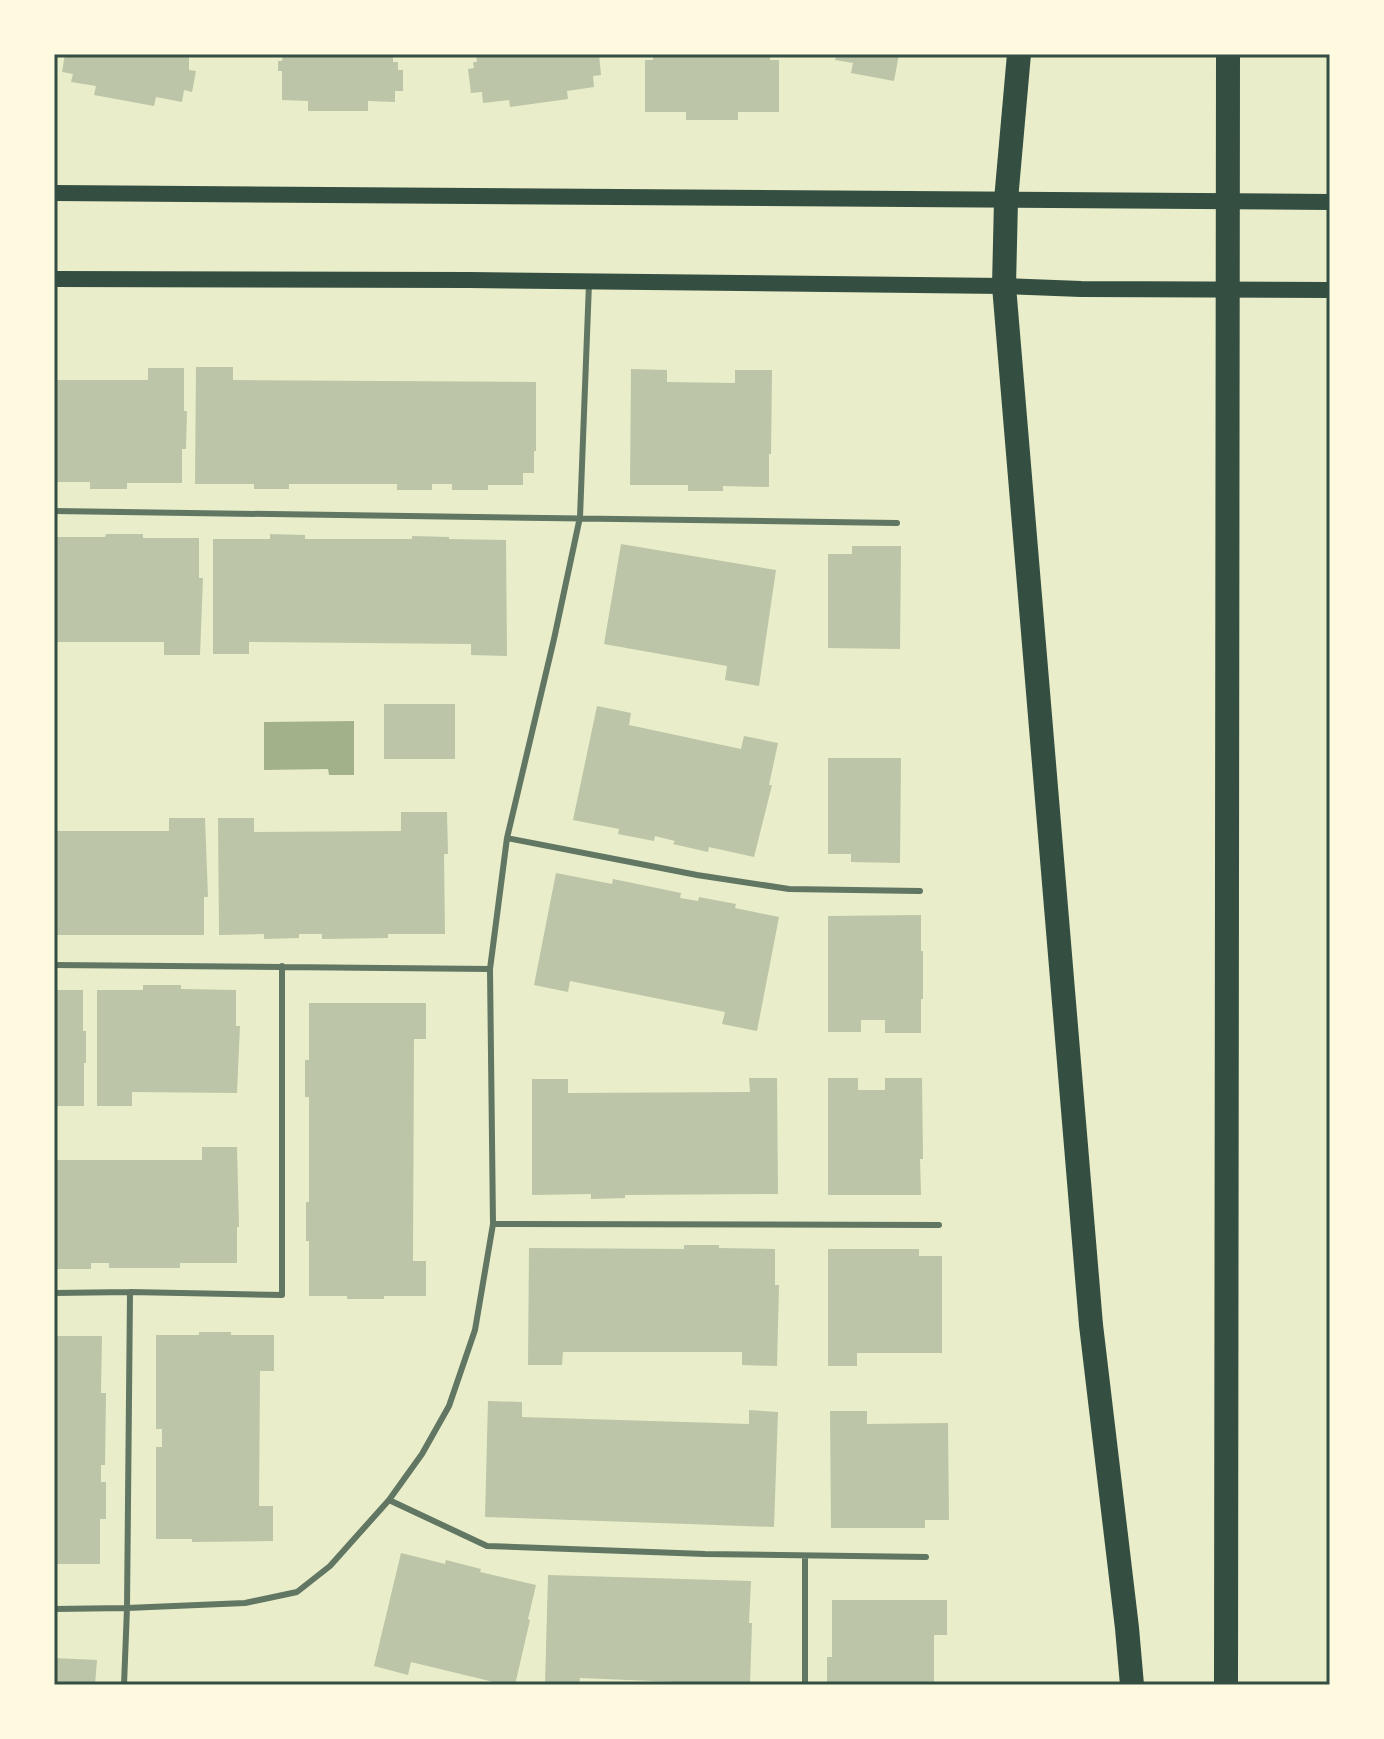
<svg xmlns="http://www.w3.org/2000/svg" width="1384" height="1739" font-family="'Public Sans',sans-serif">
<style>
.water{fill:#a3b18a}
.building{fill:#bcc5a7}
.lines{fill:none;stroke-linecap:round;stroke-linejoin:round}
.service{stroke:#617663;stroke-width:6}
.secondary{stroke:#344e41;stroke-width:16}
.motorway{stroke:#344e41;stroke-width:24}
.neatline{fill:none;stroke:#344e41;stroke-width:3}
</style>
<rect width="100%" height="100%" fill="#e9edc9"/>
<path class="water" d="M 354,721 L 354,775 L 329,775 L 328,769 L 264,770 L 264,722 Z"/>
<path class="building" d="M 65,54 L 189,54 L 189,70 L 196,71 L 192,92 L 184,90 L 182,102 L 156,97 L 154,106 L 94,95 L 96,86 L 71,82 L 73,74 L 62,72 Z
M 283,54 L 393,54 L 393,62 L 398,62 L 398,70 L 403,70 L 403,91 L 395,91 L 395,102 L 368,101 L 368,111 L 308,111 L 308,101 L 282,100 L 282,71 L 278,71 L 278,61 L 282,61 Z
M 476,54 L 599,54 L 601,75 L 593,76 L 594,87 L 567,91 L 568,99 L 510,107 L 509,100 L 483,103 L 482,92 L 471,93 L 468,69 L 474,68 L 473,62 L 477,62 Z
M 653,54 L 770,54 L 770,60 L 779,60 L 779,112 L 738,112 L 738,120 L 686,120 L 686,112 L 645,112 L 645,60 L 653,60 Z
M 837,54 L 899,54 L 894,81 L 851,73 L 853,63 L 835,60 Z
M 196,367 L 233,367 L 233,380 L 536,382 L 536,451 L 534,451 L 534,473 L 523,473 L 523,485 L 488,485 L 488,490 L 452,490 L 452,484 L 432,484 L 432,490 L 397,490 L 397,484 L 289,484 L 289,489 L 254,489 L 254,484 L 195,484 Z
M 148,368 L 184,368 L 184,411 L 187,411 L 186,449 L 182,449 L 182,483 L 127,483 L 127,489 L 90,489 L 90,482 L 54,482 L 54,380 L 148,380 Z
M 631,369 L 667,370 L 667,382 L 735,383 L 735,370 L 772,370 L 771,454 L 769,454 L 769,487 L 723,486 L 723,491 L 688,491 L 688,485 L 630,485 Z
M 106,534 L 143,534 L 143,538 L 199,538 L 199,578 L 203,578 L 200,655 L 164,655 L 164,642 L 54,642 L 54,537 L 105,537 Z
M 270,534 L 305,535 L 305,539 L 412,539 L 412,536 L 449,537 L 449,539 L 506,540 L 507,656 L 471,655 L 471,644 L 249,642 L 249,654 L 213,654 L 213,539 L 270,539 Z
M 621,544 L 776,570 L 759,686 L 725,680 L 727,666 L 604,644 Z
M 852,546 L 901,546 L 900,649 L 828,648 L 828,554 L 852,554 Z
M 384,704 L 455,704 L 455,759 L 384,759 Z
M 597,706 L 631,713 L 629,725 L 741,749 L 744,736 L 778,743 L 769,785 L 772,785 L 754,857 L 709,847 L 708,852 L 673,844 L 675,841 L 655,836 L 654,841 L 618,834 L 619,829 L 573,820 Z
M 828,758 L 901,758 L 900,863 L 851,862 L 851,854 L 828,854 Z
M 401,812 L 447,812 L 448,854 L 444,854 L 445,934 L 388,934 L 388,938 L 322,939 L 322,934 L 299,934 L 299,938 L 264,939 L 264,934 L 219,935 L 218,818 L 254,818 L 254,832 L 401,831 Z
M 169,818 L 205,818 L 208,897 L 204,897 L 204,935 L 54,935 L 54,831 L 169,831 Z
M 556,873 L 612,884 L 613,879 L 681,893 L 680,898 L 698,901 L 699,897 L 736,904 L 735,908 L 779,917 L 757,1031 L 722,1024 L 725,1012 L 570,981 L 568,992 L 534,985 Z
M 921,915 L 921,951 L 923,951 L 923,999 L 921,999 L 921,1033 L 885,1033 L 885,1020 L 861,1020 L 861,1032 L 828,1032 L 828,916 Z
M 143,985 L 181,985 L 181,989 L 236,990 L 236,1026 L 240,1026 L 237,1093 L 132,1092 L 132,1106 L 97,1106 L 97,990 L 143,990 Z
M 54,990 L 83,990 L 83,1031 L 86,1031 L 86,1063 L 84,1063 L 84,1106 L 54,1106 Z
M 309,1003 L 426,1003 L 426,1039 L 414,1039 L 413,1261 L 426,1261 L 426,1296 L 384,1296 L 384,1299 L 347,1299 L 347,1296 L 309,1296 L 309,1241 L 306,1241 L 306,1202 L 309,1202 L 309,1097 L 305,1097 L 305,1060 L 309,1060 Z
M 749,1078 L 777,1078 L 778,1194 L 625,1195 L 625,1198 L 591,1199 L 591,1194 L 532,1195 L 532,1079 L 568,1079 L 568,1093 L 750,1092 Z
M 828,1078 L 858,1078 L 858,1090 L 885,1090 L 885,1078 L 922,1078 L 923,1159 L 920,1159 L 921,1195 L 828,1195 Z
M 202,1147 L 237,1147 L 239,1227 L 237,1227 L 237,1263 L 180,1263 L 180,1268 L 109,1268 L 109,1263 L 91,1263 L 91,1269 L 54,1269 L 54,1160 L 202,1160 Z
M 684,1245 L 719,1245 L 719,1248 L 775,1249 L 775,1285 L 779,1285 L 777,1366 L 742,1365 L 742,1352 L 563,1352 L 562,1365 L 528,1365 L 529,1248 L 684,1249 Z
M 828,1249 L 919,1249 L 919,1256 L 942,1256 L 942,1353 L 857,1353 L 857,1366 L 828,1366 Z
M 199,1332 L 231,1332 L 231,1335 L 274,1335 L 274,1371 L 260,1371 L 259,1506 L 273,1506 L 273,1541 L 192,1542 L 192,1539 L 156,1539 L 156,1447 L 162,1447 L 162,1429 L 156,1429 L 156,1335 L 199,1335 Z
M 54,1336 L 102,1336 L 101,1393 L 106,1393 L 105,1465 L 101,1465 L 101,1482 L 106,1482 L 106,1519 L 100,1519 L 100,1564 L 54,1564 Z
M 488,1401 L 522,1402 L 522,1417 L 749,1424 L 749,1410 L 778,1412 L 774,1527 L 485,1517 Z
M 830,1411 L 867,1411 L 867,1424 L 948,1423 L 949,1520 L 925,1520 L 925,1528 L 831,1528 Z
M 401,1553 L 445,1564 L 446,1560 L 481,1569 L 480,1572 L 536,1585 L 528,1619 L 530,1620 L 515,1685 L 506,1685 L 411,1662 L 408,1675 L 374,1666 Z
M 548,1575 L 751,1581 L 749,1623 L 752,1623 L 750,1685 L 580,1678 L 579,1685 L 545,1685 Z
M 832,1600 L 947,1600 L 947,1635 L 934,1635 L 934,1685 L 827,1685 L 827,1657 L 832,1657 Z
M 54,1658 L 97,1660 L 95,1685 L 54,1685 Z"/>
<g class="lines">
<path class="service" d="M 54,511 L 897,523
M 507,838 L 697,875 L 789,889 L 920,891
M 54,965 L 490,969
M 493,1224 L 939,1225
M 130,1292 L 282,1295 L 282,966
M 54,1293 L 130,1292 L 127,1608 L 124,1685
M 389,1500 L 487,1546 L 705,1554 L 926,1557
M 805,1556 L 805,1685
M 54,1609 L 127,1608 L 245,1603 L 297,1592 L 330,1566 L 389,1500 L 422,1454 L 449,1406 L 475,1330 L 493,1224 L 490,969 L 507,838 L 554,639 L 580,517 L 589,283"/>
<path class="secondary" d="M 54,193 L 1330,202
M 54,279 L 469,280 L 1004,286 L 1081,289 L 1330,290"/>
<path class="motorway" d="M 1019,54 L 1006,200 L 1004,286 L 1091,1325 L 1127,1628 L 1132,1685
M 1226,1685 L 1228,54"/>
</g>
<rect width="1384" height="1739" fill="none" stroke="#fefae0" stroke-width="112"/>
<rect x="56" y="56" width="1272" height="1627" class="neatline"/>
</svg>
